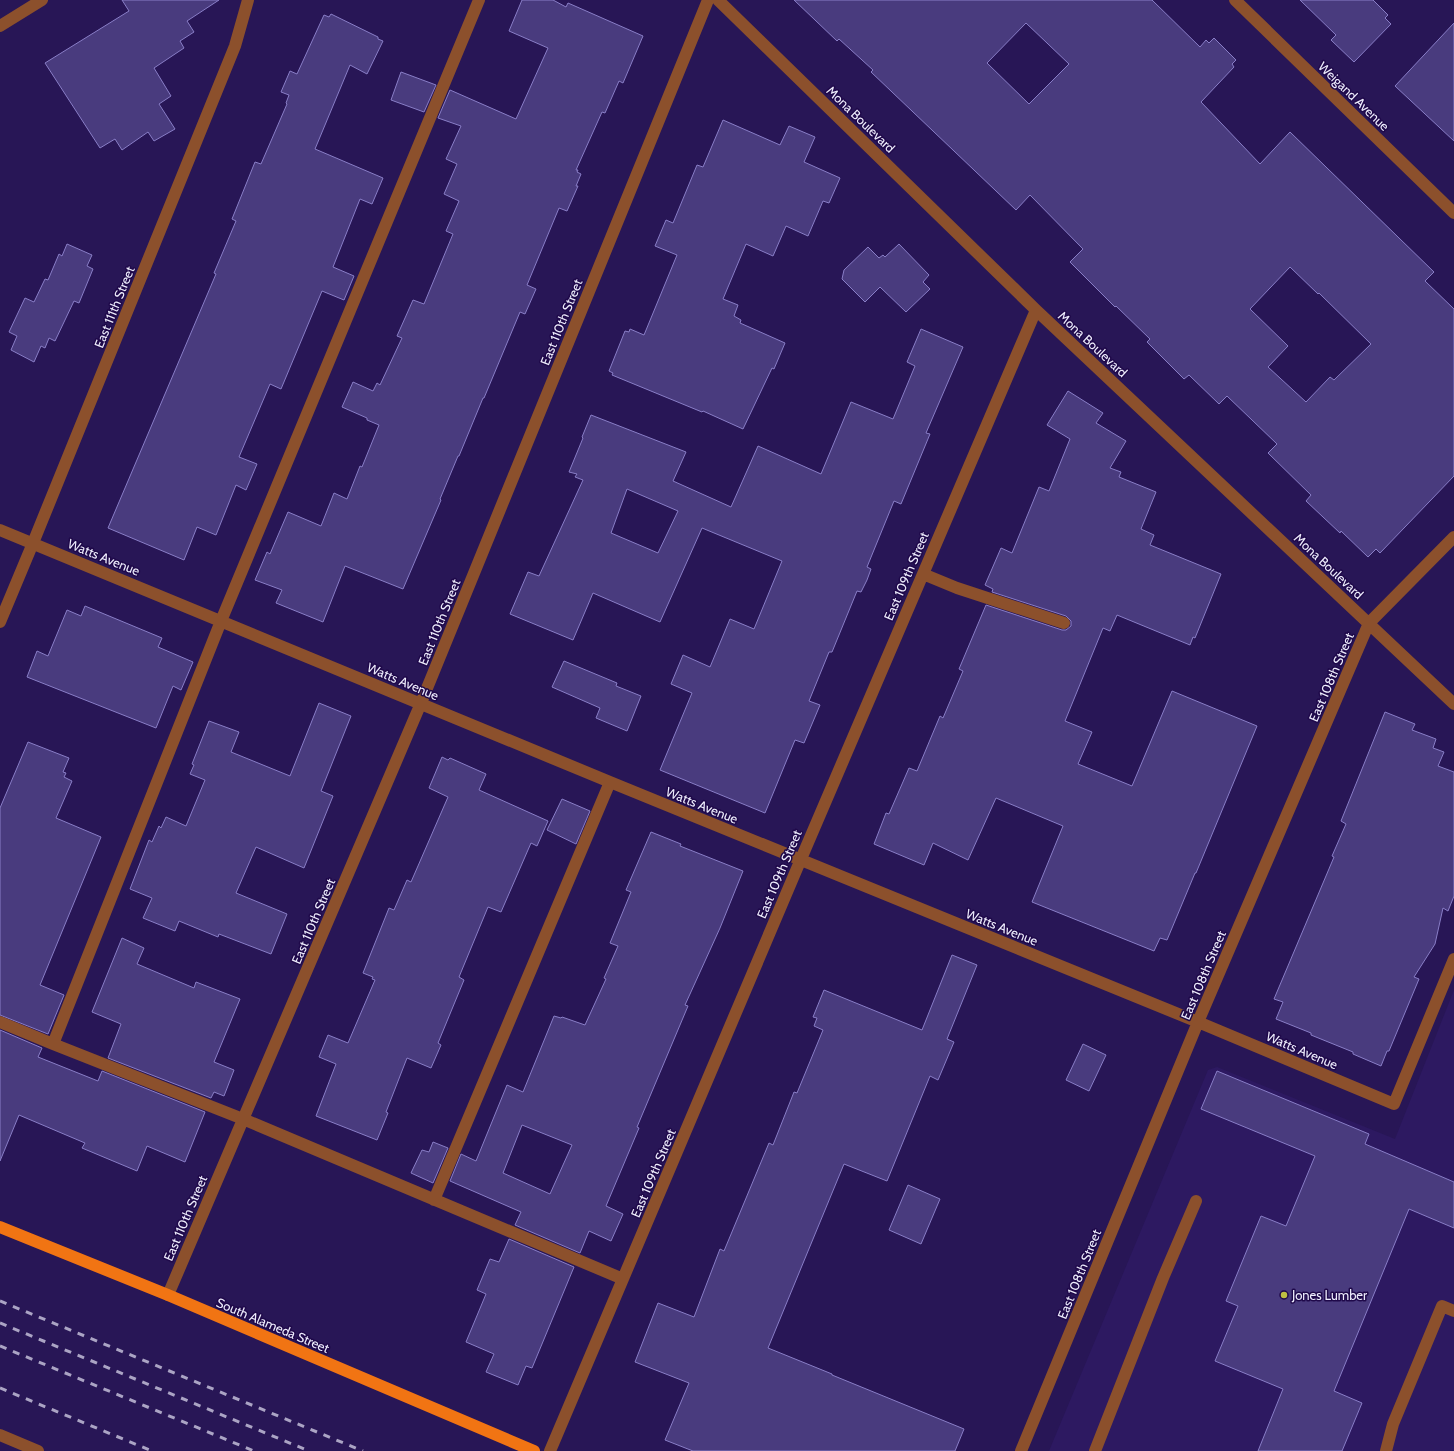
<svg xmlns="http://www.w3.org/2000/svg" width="1454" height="1451" font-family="Cabin,sans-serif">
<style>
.built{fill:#2d1961}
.building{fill:#493b7e;stroke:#897ec7;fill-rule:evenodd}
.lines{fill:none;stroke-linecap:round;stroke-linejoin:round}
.minor{stroke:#8c502c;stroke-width:12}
.major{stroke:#f17413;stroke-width:12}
.rail{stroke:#aba4c4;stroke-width:3;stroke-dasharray:7 7;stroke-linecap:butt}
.poi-dot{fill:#bebf42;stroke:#1f094a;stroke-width:1.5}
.labels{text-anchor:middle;stroke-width:3;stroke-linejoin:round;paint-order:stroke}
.street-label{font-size:13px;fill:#eeedfd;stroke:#1f094a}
.poi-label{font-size:13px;fill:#eeedfd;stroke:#1f094a;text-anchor:start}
</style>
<rect width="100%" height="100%" fill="#281656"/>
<path class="built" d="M 1454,990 L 1454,1451 L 1049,1451 L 1208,1070 L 1217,1067 L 1395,1139 Z"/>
<path class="building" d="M 122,0 L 219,0 L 187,21 L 194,32 L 180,41 L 184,48 L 154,68 L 171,96 L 159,104 L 175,129 L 154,141 L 148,132 L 122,150 L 115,139 L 100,148 L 45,63 L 129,11 Z
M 522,0 L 553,0 L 566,7 L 568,3 L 643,36 L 623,83 L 619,81 L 605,113 L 602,112 L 576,170 L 578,170 L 577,172 L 581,174 L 576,186 L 578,186 L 567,211 L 559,208 L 527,285 L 536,289 L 525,314 L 520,312 L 484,398 L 483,398 L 459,456 L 458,456 L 440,499 L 441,500 L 403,589 L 345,566 L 323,622 L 276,603 L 282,590 L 255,580 L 267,552 L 270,554 L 288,512 L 321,526 L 334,493 L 347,499 L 360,466 L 362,467 L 379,425 L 367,420 L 367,418 L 342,407 L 353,382 L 373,391 L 377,383 L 380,385 L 402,338 L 397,336 L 413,300 L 424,304 L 453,234 L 446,231 L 459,201 L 444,194 L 457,164 L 446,159 L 461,126 L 438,118 L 450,90 L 516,119 L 548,48 L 509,31 Z
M 794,0 L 1152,0 L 1200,47 L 1206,40 L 1209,43 L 1214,38 L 1236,60 L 1232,64 L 1234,67 L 1201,102 L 1260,164 L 1290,132 L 1434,272 L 1425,281 L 1454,309 L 1454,476 L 1380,553 L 1376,549 L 1368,557 L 1341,531 L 1340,533 L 1306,501 L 1311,495 L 1268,453 L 1277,444 L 1227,396 L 1219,404 L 1189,375 L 1184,379 L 1147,342 L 1150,339 L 1116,306 L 1115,307 L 1070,262 L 1083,249 L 1030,195 L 1016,210 L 871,72 L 873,70 L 839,39 L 837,41 ZM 1026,23 L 1069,64 L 1029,104 L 987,63 ZM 1290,267 L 1318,294 L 1319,293 L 1371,344 L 1334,380 L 1330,377 L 1306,402 L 1268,367 L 1288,346 L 1250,309 Z
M 1300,0 L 1373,0 L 1388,15 L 1385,18 L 1391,24 L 1354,62 L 1331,40 L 1336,35 Z
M 331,14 L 378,37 L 378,39 L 383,41 L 367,74 L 350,65 L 315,149 L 383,178 L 372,204 L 360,199 L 333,267 L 354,276 L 344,300 L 322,291 L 281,389 L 270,384 L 239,457 L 257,464 L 246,490 L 236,485 L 216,535 L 197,527 L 184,560 L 108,528 L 216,274 L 214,273 L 236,221 L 232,219 L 255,162 L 261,164 L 287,104 L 286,103 L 289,95 L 281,92 L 290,71 L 297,74 L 324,15 L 329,17 Z
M 1454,23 L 1454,141 L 1395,86 Z
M 401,72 L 436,85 L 424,112 L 391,100 Z
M 723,120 L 780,145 L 789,126 L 815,137 L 804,162 L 840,178 L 829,203 L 823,201 L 808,236 L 786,226 L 773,256 L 746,244 L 723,299 L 738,305 L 734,316 L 741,320 L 740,323 L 785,343 L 774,369 L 772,368 L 743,429 L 703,411 L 702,412 L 612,375 L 613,373 L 609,371 L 625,331 L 629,332 L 630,329 L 644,335 L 677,255 L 655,246 L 666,220 L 673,223 L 697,165 L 703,167 Z
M 67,244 L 92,255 L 87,266 L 93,269 L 79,303 L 74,301 L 55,341 L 49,338 L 45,348 L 41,346 L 34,362 L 11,350 L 17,336 L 9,332 L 25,298 L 34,302 L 45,279 L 48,280 L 59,254 L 62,256 Z
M 899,244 L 929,275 L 923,282 L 930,289 L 906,312 L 880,287 L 865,302 L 842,279 L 844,270 L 868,247 L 879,258 L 883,255 L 885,257 Z
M 921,329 L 963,347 L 926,433 L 930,434 L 901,504 L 894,501 L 867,567 L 871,569 L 867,580 L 861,592 L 857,591 L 832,652 L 829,652 L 809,701 L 820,705 L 804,743 L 795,740 L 765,813 L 660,770 L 692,693 L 671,684 L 683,655 L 710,667 L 730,619 L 754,629 L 782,561 L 702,528 L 660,622 L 593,593 L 573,640 L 510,614 L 528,572 L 539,576 L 583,480 L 575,477 L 577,474 L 569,472 L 583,438 L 582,437 L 591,415 L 686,452 L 673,481 L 731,507 L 758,446 L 821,474 L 851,402 L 893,419 L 915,366 L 907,362 ZM 627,489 L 678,511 L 658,553 L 611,533 Z
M 1068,391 L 1103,413 L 1096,423 L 1126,441 L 1110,468 L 1121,472 L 1119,477 L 1156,492 L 1141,529 L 1154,535 L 1150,545 L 1221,574 L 1195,638 L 1193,637 L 1190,645 L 1117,615 L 1110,631 L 1103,628 L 1065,721 L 1092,732 L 1078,764 L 1132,786 L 1172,691 L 1257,726 L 1196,873 L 1195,873 L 1167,940 L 1160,938 L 1154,951 L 1032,902 L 1063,826 L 996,798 L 968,860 L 933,843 L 924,865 L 874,844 L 886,813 L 889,814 L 909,768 L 917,771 L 940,716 L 943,718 L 963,671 L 959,669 L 986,605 L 1062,630 L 1066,630 L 1071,626 L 1071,621 L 1066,616 L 992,592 L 993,589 L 985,585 L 1001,548 L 1012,553 L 1039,487 L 1049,491 L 1070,439 L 1047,425 Z
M 85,606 L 162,638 L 158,647 L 193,662 L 181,690 L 173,686 L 156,728 L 27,677 L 37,651 L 48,656 L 67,610 L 81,616 Z
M 564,661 L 617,683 L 616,686 L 641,696 L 627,731 L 596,718 L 600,708 L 552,687 Z
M 319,703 L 351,716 L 321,791 L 333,796 L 304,868 L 256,847 L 236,893 L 287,914 L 271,954 L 219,934 L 218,937 L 179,921 L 175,931 L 143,918 L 152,898 L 130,889 L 149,840 L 152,842 L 159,826 L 161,828 L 166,817 L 186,826 L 205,780 L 190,774 L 194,765 L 192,764 L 209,721 L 239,732 L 231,752 L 290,776 Z
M 1385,712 L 1415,724 L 1412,730 L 1436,739 L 1433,748 L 1444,752 L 1438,766 L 1454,772 L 1454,896 L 1448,911 L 1443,908 L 1435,944 L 1414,977 L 1419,979 L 1389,1051 L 1387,1051 L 1381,1066 L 1353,1054 L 1353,1052 L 1311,1035 L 1311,1033 L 1276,1019 L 1283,1002 L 1274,999 L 1334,857 L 1332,856 L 1346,824 L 1341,821 Z
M 28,742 L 69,758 L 63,772 L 66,773 L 64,777 L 72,781 L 56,818 L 101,837 L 40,985 L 64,995 L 48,1034 L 0,1015 L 0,808 Z
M 442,757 L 448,760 L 450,758 L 486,774 L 479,790 L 548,821 L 537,846 L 531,843 L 501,912 L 488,907 L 459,977 L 464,980 L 438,1043 L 441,1045 L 431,1068 L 407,1058 L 386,1112 L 388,1113 L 377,1140 L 316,1116 L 336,1064 L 319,1057 L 328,1035 L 348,1043 L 375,980 L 372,979 L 373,977 L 363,973 L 389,908 L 394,910 L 407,880 L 411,882 L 448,797 L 429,788 Z
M 562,799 L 590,811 L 576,844 L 547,830 Z
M 651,832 L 681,844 L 680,846 L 743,871 L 720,928 L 685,1005 L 688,1006 L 637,1127 L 639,1128 L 606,1206 L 623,1214 L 611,1241 L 589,1231 L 580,1253 L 515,1225 L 521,1212 L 450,1181 L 461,1154 L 476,1161 L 507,1085 L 523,1092 L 554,1016 L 561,1018 L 562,1017 L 585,1025 L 606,979 L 604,978 L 618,946 L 610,943 L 631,892 L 626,890 ZM 522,1125 L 572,1145 L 550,1194 L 503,1173 Z
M 122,938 L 144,948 L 137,964 L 194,988 L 196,982 L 240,999 L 214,1062 L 234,1070 L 224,1096 L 214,1092 L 211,1098 L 108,1058 L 121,1024 L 92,1012 Z
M 952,955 L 977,965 L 947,1039 L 954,1042 L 938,1080 L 930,1076 L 887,1181 L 844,1164 L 768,1348 L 832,1374 L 832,1375 L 964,1429 L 955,1451 L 693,1451 L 665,1440 L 689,1383 L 635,1362 L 658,1303 L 694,1317 L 720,1249 L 724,1251 L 769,1143 L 773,1145 L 794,1092 L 797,1093 L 823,1030 L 814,1026 L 817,1018 L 813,1017 L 824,990 L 922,1030 Z
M 0,1030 L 42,1048 L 38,1057 L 98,1081 L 102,1071 L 205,1112 L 185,1162 L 147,1146 L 137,1171 L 82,1148 L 85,1143 L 19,1115 L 0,1161 Z
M 1083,1044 L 1106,1055 L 1089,1091 L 1066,1080 Z
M 1217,1071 L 1369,1134 L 1365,1144 L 1454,1182 L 1454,1228 L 1409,1209 L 1334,1391 L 1362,1403 L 1342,1451 L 1258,1451 L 1283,1389 L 1215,1361 L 1238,1306 L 1226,1301 L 1261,1216 L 1286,1226 L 1315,1156 L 1201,1109 Z
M 433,1142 L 448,1148 L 433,1183 L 411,1173 L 422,1150 L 429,1152 Z
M 908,1185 L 940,1199 L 921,1244 L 889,1230 Z
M 509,1239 L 574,1267 L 532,1368 L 526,1366 L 518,1385 L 486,1372 L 494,1354 L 466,1342 L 486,1294 L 477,1290 L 490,1259 L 499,1262 Z"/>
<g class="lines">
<path class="minor" d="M 718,0 L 1036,310 L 1454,704
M 1235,0 L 1454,213
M 0,26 L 42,0
M 0,530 L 610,782 L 1198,1022 L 1394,1104 L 1454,959
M 923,574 L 957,588 L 1064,623
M 0,622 L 33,543 L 235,46 L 248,0
M 0,1022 L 53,1044 L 243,1119 L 623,1279
M 53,1044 L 221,621 L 479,0
M 434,1200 L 610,782
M 168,1295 L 421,703 L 708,0
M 0,1435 L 38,1451
M 550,1451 L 801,859 L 1036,310
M 1021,1451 L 1198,1022 L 1369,623 L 1454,537
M 1095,1451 L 1163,1278 L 1196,1201
M 1386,1451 L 1393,1424 L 1442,1306 L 1454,1311"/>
<path class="major" d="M 0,1227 L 168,1295 L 534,1451"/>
<path class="rail" d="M 0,1301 L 363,1451
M 0,1323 L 309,1451
M 0,1346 L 254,1451
M 0,1388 L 152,1451"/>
</g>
<circle class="poi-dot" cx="1284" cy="1295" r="4"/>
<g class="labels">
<g class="street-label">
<text transform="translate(1354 96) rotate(44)" y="5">Weigand Avenue</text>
<text transform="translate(861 119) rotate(44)" y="5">Mona Boulevard</text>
<text transform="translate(114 307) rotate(-68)" y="5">East 111th Street</text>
<text transform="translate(561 322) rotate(-68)" y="5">East 110th Street</text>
<text transform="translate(1093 344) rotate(43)" y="5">Mona Boulevard</text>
<text transform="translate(104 557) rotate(22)" y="5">Watts Avenue</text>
<text transform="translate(1329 566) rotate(43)" y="5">Mona Boulevard</text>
<text transform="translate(906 576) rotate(-67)" y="5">East 109th Street</text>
<text transform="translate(439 622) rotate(-68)" y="5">East 110th Street</text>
<text transform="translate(1331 677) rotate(-67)" y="5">East 108th Street</text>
<text transform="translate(403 681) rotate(23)" y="5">Watts Avenue</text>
<text transform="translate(702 805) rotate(22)" y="5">Watts Avenue</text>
<text transform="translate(779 874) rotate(-67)" y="5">East 109th Street</text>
<text transform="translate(313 921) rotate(-67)" y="5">East 110th Street</text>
<text transform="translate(1002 927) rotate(22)" y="5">Watts Avenue</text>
<text transform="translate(1203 975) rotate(-67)" y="5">East 108th Street</text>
<text transform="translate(1302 1050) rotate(23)" y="5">Watts Avenue</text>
<text transform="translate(653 1173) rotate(-67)" y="5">East 109th Street</text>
<text transform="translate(185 1218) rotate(-67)" y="5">East 110th Street</text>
<text transform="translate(1079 1274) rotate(-68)" y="5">East 108th Street</text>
<text transform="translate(273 1325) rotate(23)" y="5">South Alameda Street</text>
</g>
<g class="poi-label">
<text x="1292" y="1300">Jones Lumber</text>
</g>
</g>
</svg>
